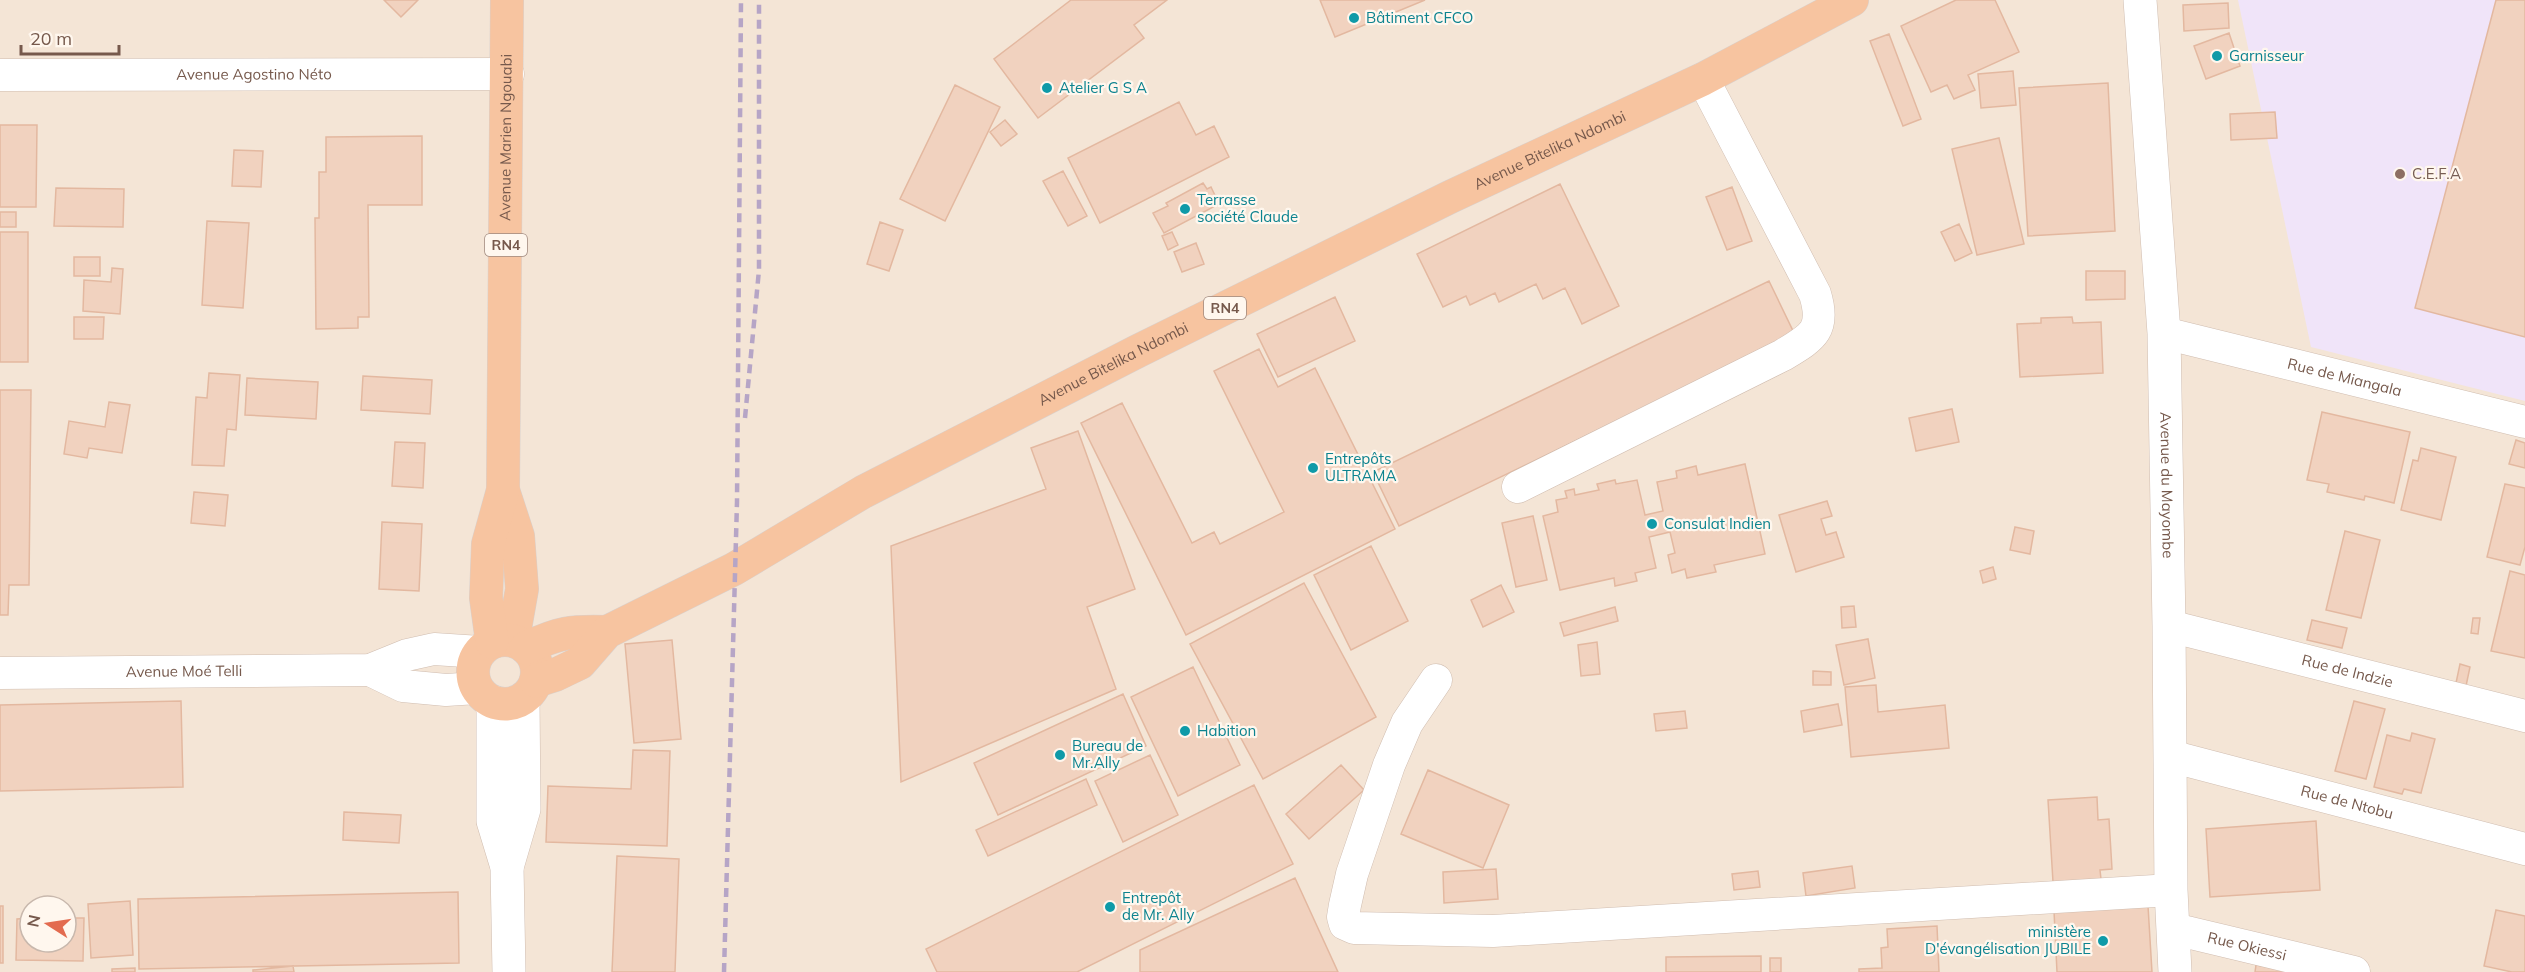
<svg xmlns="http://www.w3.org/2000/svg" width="2525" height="972" font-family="Mulish,sans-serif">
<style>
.residential{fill:#f4e5d6;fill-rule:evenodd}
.education{fill:#f0e4f9}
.building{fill:#f1d2bf;stroke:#e3b8a0;stroke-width:1.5}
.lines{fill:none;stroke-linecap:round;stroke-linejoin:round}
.minor-casing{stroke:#d0bdb0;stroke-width:33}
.tertiary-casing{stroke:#d0bdb0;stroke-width:34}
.trunk-casing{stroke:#d9d1cd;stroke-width:34}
.minor{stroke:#fff;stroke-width:32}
.tertiary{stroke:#fff;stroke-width:33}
.trunk{stroke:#f7c4a0;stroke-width:33}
.rail{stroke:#b6a5c6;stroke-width:4.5;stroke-dasharray:9 6;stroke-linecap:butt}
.culture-dot{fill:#0f9aa8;stroke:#fff7ee;stroke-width:2}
.education-dot{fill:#8d6e63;stroke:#fff7ee;stroke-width:2}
.labels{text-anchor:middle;stroke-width:4.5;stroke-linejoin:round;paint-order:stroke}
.shield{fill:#fff7ee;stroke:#9f887d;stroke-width:1.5}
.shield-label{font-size:14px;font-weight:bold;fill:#76594c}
.culture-label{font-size:15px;fill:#0d838f;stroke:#fff7ee;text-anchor:start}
.street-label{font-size:15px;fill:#76594c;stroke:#fff7ee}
.education-label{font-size:15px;fill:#785e54;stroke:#fff7ee;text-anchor:start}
</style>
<rect width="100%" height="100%" fill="#fcf3e7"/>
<path class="residential" d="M 0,0 L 2525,0 L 2525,972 L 0,972 ZM 30,906 L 66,906 L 66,942 L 30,942 Z"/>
<path class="education" d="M 2238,0 L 2525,0 L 2525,401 L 2311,347 Z"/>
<path class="building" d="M 384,0 L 418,0 L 401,17 Z
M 1071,0 L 1167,0 L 1134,25 L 1144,38 L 1038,118 L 994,59 Z
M 1320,0 L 1425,0 L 1335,37 Z
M 1956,0 L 1995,0 L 2019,52 L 1968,75 L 1975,90 L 1954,99 L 1947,85 L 1931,92 L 1901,26 Z
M 2496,0 L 2525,0 L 2525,337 L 2415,308 Z
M 2228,3 L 2229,28 L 2184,31 L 2183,5 Z
M 2229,33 L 2240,66 L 2206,79 L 2194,46 Z
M 1889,34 L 1921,119 L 1903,126 L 1870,41 Z
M 2013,71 L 2016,105 L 1981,108 L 1978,74 Z
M 2108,83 L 2115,231 L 2028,236 L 2019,88 Z
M 955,85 L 1000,107 L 945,221 L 900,199 Z
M 1179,102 L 1196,135 L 1214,126 L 1229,157 L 1100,223 L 1068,158 Z
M 2275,112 L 2277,138 L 2231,140 L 2230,114 Z
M 1005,120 L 1017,134 L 1001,146 L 990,132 Z
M 0,125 L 37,125 L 36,207 L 0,207 Z
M 422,136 L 422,205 L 368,205 L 369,317 L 358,317 L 358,328 L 316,329 L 315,218 L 319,218 L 319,172 L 326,172 L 326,137 Z
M 1999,138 L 2024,244 L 1977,255 L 1952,149 Z
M 234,150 L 263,151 L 261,187 L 232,186 Z
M 1063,171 L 1087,216 L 1068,226 L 1043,181 Z
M 1203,183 L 1207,189 L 1211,187 L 1219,204 L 1164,233 L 1153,213 L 1168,206 L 1166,203 Z
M 1560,184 L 1619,306 L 1582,324 L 1565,288 L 1543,299 L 1536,284 L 1499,302 L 1495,293 L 1470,305 L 1466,296 L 1443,307 L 1417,254 Z
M 1732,187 L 1752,241 L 1727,250 L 1706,197 Z
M 56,188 L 124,189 L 123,227 L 54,226 Z
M 0,212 L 16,212 L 16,227 L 0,227 Z
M 207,221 L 249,223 L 243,308 L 202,305 Z
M 880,222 L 903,230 L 889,271 L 867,264 Z
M 1959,224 L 1972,253 L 1955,261 L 1941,232 Z
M 0,232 L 28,232 L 28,362 L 0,362 Z
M 1172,232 L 1178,245 L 1168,250 L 1162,236 Z
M 1196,243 L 1204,264 L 1182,272 L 1174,252 Z
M 74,257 L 100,257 L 100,276 L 74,276 Z
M 112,268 L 123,269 L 120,314 L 83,311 L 84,280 L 111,282 Z
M 2086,271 L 2125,271 L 2125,299 L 2086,300 Z
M 1769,281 L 1795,335 L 1399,526 L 1373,472 Z
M 1335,297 L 1355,341 L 1278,377 L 1257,334 Z
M 74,317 L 104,317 L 103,339 L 74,339 Z
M 2072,317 L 2073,323 L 2101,322 L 2103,373 L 2020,377 L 2017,324 L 2041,323 L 2041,318 Z
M 1259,349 L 1278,387 L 1315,368 L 1395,529 L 1186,635 L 1081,423 L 1122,403 L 1192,543 L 1214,532 L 1220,544 L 1284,512 L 1214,371 Z
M 209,373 L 240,375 L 236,430 L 227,429 L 224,466 L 192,465 L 196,397 L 207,398 Z
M 363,376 L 432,380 L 430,414 L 361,410 Z
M 247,378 L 318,382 L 316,419 L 245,415 Z
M 0,390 L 31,390 L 29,585 L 9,585 L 8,615 L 0,615 Z
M 109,402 L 130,405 L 122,453 L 89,448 L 87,458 L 64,454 L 69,421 L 105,427 Z
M 1952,409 L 1959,442 L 1916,451 L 1909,418 Z
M 2322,412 L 2410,432 L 2394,503 L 2365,496 L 2364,500 L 2327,492 L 2329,484 L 2307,480 Z
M 1078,431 L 1135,589 L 1087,607 L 1116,689 L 901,782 L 891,546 L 1046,489 L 1031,448 Z
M 2516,440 L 2525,443 L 2525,468 L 2509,464 Z
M 395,442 L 425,443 L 423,488 L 392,486 Z
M 2421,448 L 2456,457 L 2441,520 L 2401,510 L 2413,460 L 2418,461 Z
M 1745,464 L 1765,554 L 1714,565 L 1716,572 L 1687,578 L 1685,569 L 1672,573 L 1668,555 L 1675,553 L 1670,532 L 1649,537 L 1656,568 L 1635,573 L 1637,581 L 1615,586 L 1614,578 L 1560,590 L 1543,516 L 1558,512 L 1556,500 L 1567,498 L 1565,491 L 1574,489 L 1575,495 L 1599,490 L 1597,484 L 1615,480 L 1616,484 L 1637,480 L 1645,515 L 1663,511 L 1657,482 L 1677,478 L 1676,471 L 1696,466 L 1698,475 Z
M 2505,484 L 2525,488 L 2525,547 L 2520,565 L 2487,557 Z
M 194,492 L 228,495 L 225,526 L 191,523 Z
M 1827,501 L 1832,516 L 1821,519 L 1826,535 L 1836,532 L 1844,557 L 1796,572 L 1779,515 Z
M 1533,516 L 1547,580 L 1516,587 L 1502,523 Z
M 382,522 L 422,524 L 419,591 L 379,589 Z
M 2015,527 L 2034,531 L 2030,554 L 2010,550 Z
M 2345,531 L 2380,540 L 2361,618 L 2326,610 Z
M 1371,546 L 1408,621 L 1351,650 L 1314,575 Z
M 1993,567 L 1996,579 L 1983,583 L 1980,571 Z
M 2510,571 L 2525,575 L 2525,658 L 2491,651 Z
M 1304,583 L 1376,717 L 1263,779 L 1190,644 Z
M 1501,585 L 1514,612 L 1483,627 L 1471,600 Z
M 1854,606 L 1856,627 L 1842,628 L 1841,607 Z
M 1615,607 L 1618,621 L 1564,636 L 1560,623 Z
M 2473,618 L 2480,618 L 2478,634 L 2471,633 Z
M 2312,620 L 2347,628 L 2342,648 L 2307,640 Z
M 1868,639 L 1875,678 L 1844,685 L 1836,645 Z
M 672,640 L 681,739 L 634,743 L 625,644 Z
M 1597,642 L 1600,674 L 1581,676 L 1578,645 Z
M 2460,664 L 2470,667 L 2466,686 L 2456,683 Z
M 1193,667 L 1240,765 L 1178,796 L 1131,697 Z
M 1813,671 L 1831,672 L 1831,685 L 1813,685 Z
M 1876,685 L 1878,712 L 1945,705 L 1949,748 L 1851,757 L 1845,687 Z
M 1123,694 L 1146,746 L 998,815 L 974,763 Z
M 181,701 L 183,787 L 0,791 L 0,705 Z
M 2354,701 L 2385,709 L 2366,779 L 2335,771 Z
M 1838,704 L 1842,725 L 1804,732 L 1801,711 Z
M 1685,711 L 1687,728 L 1656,731 L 1654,714 Z
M 2412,733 L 2435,739 L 2421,793 L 2404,789 L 2402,794 L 2374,787 L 2387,735 L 2410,741 Z
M 633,750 L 670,751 L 667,846 L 546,842 L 548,786 L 631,789 Z
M 1150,755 L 1178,815 L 1123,842 L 1095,781 Z
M 1341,765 L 1364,790 L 1309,839 L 1286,814 Z
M 1428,770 L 1509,805 L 1483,868 L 1401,834 Z
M 1086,779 L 1097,805 L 988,856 L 976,830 Z
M 1254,785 L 1293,864 L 1077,972 L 937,972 L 926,949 Z
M 2097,797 L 2098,820 L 2109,819 L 2112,869 L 2100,870 L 2101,879 L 2053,882 L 2048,800 Z
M 344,812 L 401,815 L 399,843 L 343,840 Z
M 2316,821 L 2320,890 L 2210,897 L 2206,829 Z
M 617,856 L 679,859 L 675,972 L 612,972 Z
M 1852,866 L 1855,888 L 1806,896 L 1803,873 Z
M 1496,869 L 1498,899 L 1444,903 L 1443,872 Z
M 1758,871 L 1760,887 L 1734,890 L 1732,874 Z
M 1295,878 L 1338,972 L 1140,972 L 1140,950 Z
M 458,892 L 459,963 L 139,969 L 138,899 Z
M 130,901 L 133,955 L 91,958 L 88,904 Z
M 0,906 L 3,906 L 3,963 L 0,963 Z
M 2148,906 L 2152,972 L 2057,972 L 2054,911 Z
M 2496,910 L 2525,916 L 2525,972 L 2512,972 L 2484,966 Z
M 30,918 L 30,942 L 66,942 L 66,918 L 84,918 L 83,961 L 16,960 L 17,919 Z
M 1937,926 L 1939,972 L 1859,972 L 1859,969 L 1882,968 L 1881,948 L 1888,947 L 1887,929 Z
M 1761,956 L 1761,972 L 1666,972 L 1666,957 Z
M 1770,958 L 1781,958 L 1781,972 L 1770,972 Z
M 2256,965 L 2300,972 L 2255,972 Z
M 293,966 L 294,972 L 253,972 L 253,970 Z
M 135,968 L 135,972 L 112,972 L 112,969 Z"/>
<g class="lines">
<g class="minor-casing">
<g id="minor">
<path id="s1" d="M 0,75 L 508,74"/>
<path id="s2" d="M 2164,333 L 2525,422"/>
<path d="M 1518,487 L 1783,355 C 1813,337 1826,330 1815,294 L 1703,79"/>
<path id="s3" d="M 2169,626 L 2525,716"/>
<path d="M 370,670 L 403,686 L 446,690 L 477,688"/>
<path id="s4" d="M 0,673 L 370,670 L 407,655 L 434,649 L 480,652"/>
<path d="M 1436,680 L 1407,723 L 1389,765 L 1352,874 L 1345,905 L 1343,917 L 1345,924 L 1354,928 L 1493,931 L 2171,890"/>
<path id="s5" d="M 2170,756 L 2525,849"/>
<path id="s6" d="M 2174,929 L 2354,972"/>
</g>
</g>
<g class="tertiary-casing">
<g id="tertiary">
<path id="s7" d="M 2140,0 L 2164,333 L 2169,626 L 2171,890 L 2175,972"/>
<path d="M 493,702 L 493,821 L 507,867 L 509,972"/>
<path d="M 507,867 L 524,809 L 523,699"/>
</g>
</g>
<g class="trunk-casing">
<g id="trunk">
<path d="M 503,490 L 518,536 L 522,589 L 513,640"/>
<circle cx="505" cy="672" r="32"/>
<path id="s8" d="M 492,642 L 486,598 L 488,544 L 503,490 L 507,0"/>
<path d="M 526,648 C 560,632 570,631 607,632"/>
<path id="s9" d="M 536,681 L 555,675 L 580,663 L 607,632 L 734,569 L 863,492 L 1138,351 L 1450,197 L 1703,79 L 1852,0"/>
</g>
</g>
<use href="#minor" class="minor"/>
<use href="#tertiary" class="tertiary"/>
<use href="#trunk" class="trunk"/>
<path class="rail" d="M 745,418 L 759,270 L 759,0
M 724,972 L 737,502 L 741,0"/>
</g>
<g class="culture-dot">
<circle cx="1354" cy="18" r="6"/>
<circle cx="2217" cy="56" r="6"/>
<circle cx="1047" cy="88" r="6"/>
<circle cx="1185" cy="209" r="6"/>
<circle cx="1313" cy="468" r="6"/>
<circle cx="1652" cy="524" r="6"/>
<circle cx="1185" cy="731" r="6"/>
<circle cx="1060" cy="755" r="6"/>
<circle cx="1110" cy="907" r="6"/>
<circle cx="2103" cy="941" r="6"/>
</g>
<circle class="education-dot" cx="2400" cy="174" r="6"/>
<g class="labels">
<g class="shield">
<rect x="485" y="234" width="42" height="22" rx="4.5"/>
<rect x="1204" y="297" width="42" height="22" rx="4.5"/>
</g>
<g class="shield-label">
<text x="506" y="250">RN4</text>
<text x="1225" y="313">RN4</text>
</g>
<g class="culture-label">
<text x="1366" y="23">Bâtiment CFCO</text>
<text x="2229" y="61">Garnisseur</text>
<text x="1059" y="93">Atelier G S A</text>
<text x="1197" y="205">Terrasse<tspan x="1197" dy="17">société Claude</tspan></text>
<text x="1325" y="464">Entrepôts<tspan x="1325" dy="17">ULTRAMA</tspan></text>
<text x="1664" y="529">Consulat Indien</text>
<text x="1197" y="736">Habition</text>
<text x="1072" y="751">Bureau de<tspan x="1072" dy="17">Mr.Ally</tspan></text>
<text x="1122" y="903">Entrepôt<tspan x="1122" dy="17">de Mr. Ally</tspan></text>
<text x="2091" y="937" text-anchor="end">ministère<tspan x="2091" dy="17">D'évangélisation JUBILE</tspan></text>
</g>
<g class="street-label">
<text dy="5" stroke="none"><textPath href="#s1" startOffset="254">Avenue Agostino Néto</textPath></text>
<text dy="5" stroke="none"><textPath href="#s8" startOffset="507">Avenue Marien Ngouabi</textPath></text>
<text dy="5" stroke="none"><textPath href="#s9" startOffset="1148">Avenue Bitelika Ndombi</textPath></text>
<text dy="5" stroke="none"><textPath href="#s9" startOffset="662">Avenue Bitelika Ndombi</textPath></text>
<text dy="5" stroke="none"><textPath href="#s2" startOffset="186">Rue de Miangala</textPath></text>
<text dy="5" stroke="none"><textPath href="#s7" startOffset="486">Avenue du Mayombe</textPath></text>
<text dy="5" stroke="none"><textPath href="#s3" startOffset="184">Rue de Indzie</textPath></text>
<text dy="5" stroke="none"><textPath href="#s4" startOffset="184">Avenue Moé Telli</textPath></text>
<text dy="5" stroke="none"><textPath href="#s5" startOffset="183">Rue de Ntobu</textPath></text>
<text dy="5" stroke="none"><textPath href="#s6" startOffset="75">Rue Okiessi</textPath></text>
</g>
<g class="education-label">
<text x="2412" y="179">C.E.F.A</text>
</g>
</g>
<g transform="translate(48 924) rotate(282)"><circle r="28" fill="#fff7ee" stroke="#c8b8ad" stroke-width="1.5"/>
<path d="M0-4.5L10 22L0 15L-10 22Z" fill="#e36b4f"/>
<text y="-9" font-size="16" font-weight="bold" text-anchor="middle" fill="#76594c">N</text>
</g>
<path d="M21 45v9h98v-9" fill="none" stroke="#76594c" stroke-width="3"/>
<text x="30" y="45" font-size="18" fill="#76594c" stroke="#fff7ee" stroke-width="4.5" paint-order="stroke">20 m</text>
</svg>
